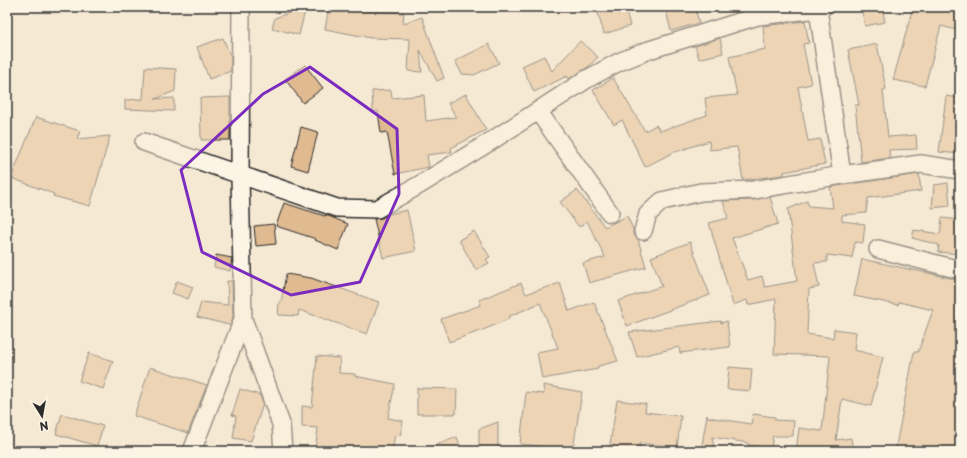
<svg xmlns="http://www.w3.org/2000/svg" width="967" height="458" font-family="'Playpen Sans',sans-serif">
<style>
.building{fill:#e0ba91;stroke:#2b2b2b}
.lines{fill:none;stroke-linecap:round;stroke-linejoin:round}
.minor-casing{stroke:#2b2b2b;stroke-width:20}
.minor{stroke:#fcf5e5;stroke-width:17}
.marked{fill:none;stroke:#7b2cbf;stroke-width:3;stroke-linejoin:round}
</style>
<rect width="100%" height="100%" fill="#f6e9d4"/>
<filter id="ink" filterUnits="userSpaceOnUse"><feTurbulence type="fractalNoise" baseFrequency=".025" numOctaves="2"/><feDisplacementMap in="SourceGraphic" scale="8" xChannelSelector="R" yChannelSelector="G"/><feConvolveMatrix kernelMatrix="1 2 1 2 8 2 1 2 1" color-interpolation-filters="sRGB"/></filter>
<g filter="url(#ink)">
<path class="building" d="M 305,7 L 306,7 L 299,35 L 272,28 L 275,18 Z
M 329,7 L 360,7 L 359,11 L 404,13 L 403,24 L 422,17 L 444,78 L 437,81 L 420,50 L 422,72 L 408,71 L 410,39 L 371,38 L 325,29 Z
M 596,7 L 625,7 L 630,26 L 604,34 Z
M 665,7 L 695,7 L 699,23 L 671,31 Z
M 861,7 L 882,7 L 885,22 L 865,26 Z
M 913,7 L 960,7 L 960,31 L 941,26 L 925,86 L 893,80 Z
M 805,21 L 809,43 L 803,44 L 811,84 L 798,87 L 808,141 L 820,139 L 825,164 L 784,172 L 784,175 L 743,180 L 737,147 L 710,150 L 709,141 L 672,153 L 645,167 L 622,120 L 614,125 L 593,90 L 613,78 L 645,131 L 656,125 L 660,131 L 707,115 L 705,98 L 737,95 L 729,57 L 765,49 L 763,26 Z
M 223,38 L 231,57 L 231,71 L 209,79 L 197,47 Z
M 720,38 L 723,53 L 699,59 L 695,46 Z
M 580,41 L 598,57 L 588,67 L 569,79 L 567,76 L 534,92 L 522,66 L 544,56 L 552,71 Z
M 489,44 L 499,63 L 474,75 L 462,74 L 455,61 Z
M 877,44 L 886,89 L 883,90 L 888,137 L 916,135 L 917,149 L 889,150 L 890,158 L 861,162 L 855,105 L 859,105 L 848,50 Z
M 305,65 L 323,88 L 303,103 L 285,79 Z
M 145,67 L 176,69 L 175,91 L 155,99 L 174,98 L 174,111 L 125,109 L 125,100 L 143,99 Z
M 391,90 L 392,98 L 424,95 L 426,121 L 456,117 L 448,103 L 466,94 L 486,130 L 451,148 L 452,152 L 427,155 L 429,167 L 395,174 L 387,132 L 381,133 L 378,111 L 373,112 L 372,91 Z
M 946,96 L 960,98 L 960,154 L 939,152 Z
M 230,97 L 230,140 L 201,140 L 200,98 Z
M 36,117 L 80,131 L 77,139 L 110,136 L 90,206 L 53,196 L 54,194 L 11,178 Z
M 301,127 L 318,132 L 308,171 L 291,166 Z
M 919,174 L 921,191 L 868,198 L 866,213 L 842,215 L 842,221 L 865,224 L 863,243 L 855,242 L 852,258 L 827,255 L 827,262 L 814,263 L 819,287 L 809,289 L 807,334 L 833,338 L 834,329 L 856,332 L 854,350 L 883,357 L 871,406 L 842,399 L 836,440 L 851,438 L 853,451 L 796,451 L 799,428 L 822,431 L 830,356 L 774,354 L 776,299 L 748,305 L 747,300 L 733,305 L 709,223 L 728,218 L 723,201 L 754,200 L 770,197 L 778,224 L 732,238 L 748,280 L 762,276 L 765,287 L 797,281 L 788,209 L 807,201 L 809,206 L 833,208 L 830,187 Z
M 948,183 L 950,206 L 932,208 L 934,185 Z
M 577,190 L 605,227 L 627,216 L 633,229 L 633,234 L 638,239 L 646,267 L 589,283 L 583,263 L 605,257 L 587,221 L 579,227 L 560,202 Z
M 284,203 L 325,216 L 326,215 L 348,224 L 338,250 L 315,240 L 316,239 L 276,226 Z
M 407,210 L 416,251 L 383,258 L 374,219 L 382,218 L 389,214 Z
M 942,218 L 960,220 L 960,254 L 938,252 L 939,245 L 912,238 L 914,230 L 940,234 Z
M 274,224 L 276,244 L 256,246 L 254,226 Z
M 474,231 L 490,257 L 486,259 L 489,263 L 476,270 L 459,240 Z
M 690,242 L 710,295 L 627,326 L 618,301 L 662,286 L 651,257 Z
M 216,255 L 232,258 L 230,271 L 214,267 Z
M 862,259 L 960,280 L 960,451 L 895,451 L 914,352 L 918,352 L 933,310 L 899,302 L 898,305 L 854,296 Z
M 286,274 L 311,278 L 379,302 L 367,334 L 299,310 L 298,316 L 278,315 L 279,302 L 281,302 Z
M 177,281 L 193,287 L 188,299 L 172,293 Z
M 227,281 L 232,281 L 233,317 L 230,326 L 229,325 L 197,317 L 201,302 L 228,305 Z
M 521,283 L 526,294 L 560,283 L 569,311 L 594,302 L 618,361 L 598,366 L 598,369 L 542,379 L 537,352 L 558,348 L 540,303 L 508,317 L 509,319 L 483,330 L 449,342 L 441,319 L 481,305 L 479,300 Z
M 721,321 L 721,323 L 727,321 L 730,347 L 680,353 L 679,347 L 637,357 L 629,332 Z
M 89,353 L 113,361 L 103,389 L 79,381 Z
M 317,356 L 340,358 L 339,373 L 355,374 L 355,376 L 395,384 L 388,418 L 403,421 L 400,436 L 395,435 L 392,451 L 315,451 L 318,428 L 302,427 L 302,406 L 312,407 Z
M 150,367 L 207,385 L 188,433 L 134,416 Z
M 729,367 L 752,369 L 750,391 L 727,389 Z
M 543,385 L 582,392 L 573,450 L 520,444 L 526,392 L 544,394 Z
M 417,388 L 457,389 L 456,414 L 417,414 Z
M 240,389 L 260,395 L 263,404 L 251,441 L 233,438 L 236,416 L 232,415 Z
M 617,400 L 646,404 L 645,412 L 681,416 L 677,448 L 640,443 L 639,451 L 609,451 Z
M 62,414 L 103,426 L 97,446 L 56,434 Z
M 753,414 L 775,417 L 775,420 L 794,421 L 793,436 L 773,436 L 771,448 L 748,445 L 748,443 L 712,437 L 715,451 L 701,451 L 707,415 L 708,417 L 751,424 Z
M 498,422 L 498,451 L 479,451 L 479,429 Z
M 457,437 L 462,451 L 423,451 L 423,450 Z"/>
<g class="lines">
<g class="minor-casing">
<path id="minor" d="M 818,9 L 842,175
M 538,111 L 610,213
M 144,142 L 337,208 L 377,209 L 421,184 L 488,143 L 587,79 L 619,62 L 649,50 L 758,16 L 818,9 L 823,7
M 643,231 L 648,214 L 662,201 L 701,192 L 754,190 L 842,175 L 921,164 L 960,170
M 878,249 L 960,270
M 243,319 L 281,424 L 283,451
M 192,451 L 243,319 L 240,175 L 241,7"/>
</g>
<use href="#minor" class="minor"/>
</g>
</g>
<path d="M0 0H967V458H0ZM 310,67 L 397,129 L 399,194 L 360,282 L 291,295 L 202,252 L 181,170 L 263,94 Z" fill="#f6e9d4" fill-opacity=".55" fill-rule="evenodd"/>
<path class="marked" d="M 310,67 L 397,129 L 399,194 L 360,282 L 291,295 L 202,252 L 181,170 L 263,94 Z"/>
<rect width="967" height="458" fill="none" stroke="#fcf5e5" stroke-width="24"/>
<rect x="12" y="12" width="943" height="434" fill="none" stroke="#2b2b2b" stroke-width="1.5" filter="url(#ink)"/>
<g transform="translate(42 416) rotate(169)" stroke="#fcf5e5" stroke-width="3" paint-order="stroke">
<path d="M0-3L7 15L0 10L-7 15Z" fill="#2b2b2b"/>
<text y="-6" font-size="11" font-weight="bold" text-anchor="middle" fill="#2b2b2b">N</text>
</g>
</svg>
